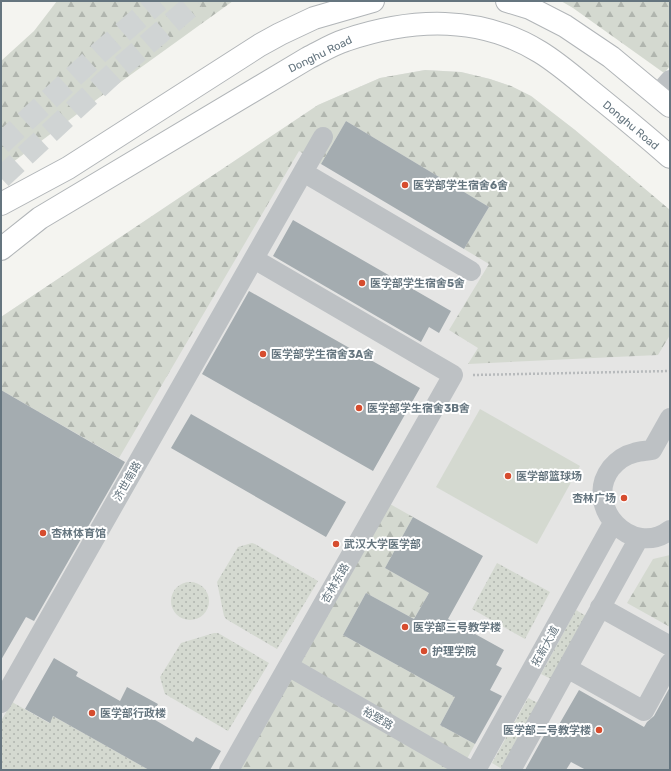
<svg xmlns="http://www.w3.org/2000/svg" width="671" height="771" font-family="Rubik,'Noto Sans SC',sans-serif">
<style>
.built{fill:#e5e5e4}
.grass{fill:url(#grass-dots)}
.forest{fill:url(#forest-firs)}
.pitch{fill:#d4d9d0}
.building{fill:#a4acb0}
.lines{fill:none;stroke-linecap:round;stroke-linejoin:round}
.highway-tunnel{stroke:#d0d4d4;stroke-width:22;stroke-dasharray:22 11;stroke-linecap:butt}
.major-casing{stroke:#b1b5b8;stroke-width:24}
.path{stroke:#b7babc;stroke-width:2.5;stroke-dasharray:2 2;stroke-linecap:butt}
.minor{stroke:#bdc1c4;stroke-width:20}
.major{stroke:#fff;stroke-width:22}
.poi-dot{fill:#d64c2e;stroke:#fff;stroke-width:1.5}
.labels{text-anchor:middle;stroke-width:4;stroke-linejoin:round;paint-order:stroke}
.street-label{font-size:11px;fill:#65757f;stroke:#fff}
.poi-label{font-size:11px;font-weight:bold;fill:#65757f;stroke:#fff;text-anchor:start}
</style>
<defs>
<pattern id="grass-dots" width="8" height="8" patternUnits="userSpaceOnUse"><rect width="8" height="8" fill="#d4d9d0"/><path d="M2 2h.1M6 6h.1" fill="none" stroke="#b0b5ae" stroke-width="1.8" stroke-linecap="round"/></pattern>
<pattern id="forest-firs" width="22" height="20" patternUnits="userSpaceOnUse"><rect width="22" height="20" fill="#d4d9d0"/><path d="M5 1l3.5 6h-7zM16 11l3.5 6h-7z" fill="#b0b5ae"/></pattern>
</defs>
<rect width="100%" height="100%" fill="#f4f4f0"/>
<path class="built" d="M 425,70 L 461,72 L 490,79 L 511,86 L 531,96 L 575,130 L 670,210 L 670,770 L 1,770 L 1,317 L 318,105 L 380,78 Z"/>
<path class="grass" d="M 252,543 L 255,544 L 318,581 L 277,649 L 226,619 L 224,616 L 217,582 L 238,547 Z
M 497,563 L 550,592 L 525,639 L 472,609 Z
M171 601a19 19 0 1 1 38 0a19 19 0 1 1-38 0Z
M 576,610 L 586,616 L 551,679 L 541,674 Z
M 214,633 L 218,633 L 269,663 L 228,731 L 165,694 L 164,691 L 160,677 L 181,643 Z
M 528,698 L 538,703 L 502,769 L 492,763 Z
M 12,702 L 49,723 L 53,716 L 149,770 L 1,770 L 1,721 Z"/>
<path class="forest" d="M 57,1 L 233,1 L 104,94 L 1,171 L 1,61 L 34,31 Z
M 561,1 L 670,1 L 670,66 L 664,73 L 573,8 Z
M 425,70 L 461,72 L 490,79 L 511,86 L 531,96 L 575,130 L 670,210 L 670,335 L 658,355 L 468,364 L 478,348 L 449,330 L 489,264 L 464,249 L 489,207 L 346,121 L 321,164 L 299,151 L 119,458 L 1,390 L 1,317 L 318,105 L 380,78 Z
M 390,504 L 413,517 L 385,568 L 429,593 L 414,619 L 366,593 L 343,635 L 455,697 L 440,725 L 475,744 L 461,770 L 238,770 Z
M 670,555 L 670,627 L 627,603 L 653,559 Z"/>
<path class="pitch" d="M 480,409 L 580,466 L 537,544 L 436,487 Z"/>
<path class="building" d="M 346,121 L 489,207 L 464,249 L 321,164 Z
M 293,220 L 451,311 L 439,333 L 429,327 L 421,342 L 273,256 Z
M 249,291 L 420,388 L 373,471 L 202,374 Z
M 1,390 L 125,462 L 34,621 L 26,617 L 1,660 Z
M 191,414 L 346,502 L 326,537 L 171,448 Z
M 413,517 L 483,556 L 448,619 L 504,650 L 496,665 L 502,668 L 490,690 L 502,696 L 475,744 L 440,725 L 455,697 L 343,635 L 366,593 L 414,619 L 429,593 L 385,568 Z
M 54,658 L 78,672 L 76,676 L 120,701 L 127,687 L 158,704 L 150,717 L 193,742 L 196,737 L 221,751 L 210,770 L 149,770 L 53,716 L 50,723 L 25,709 Z
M 670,687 L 670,770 L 586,770 L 571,762 L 566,770 L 525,770 L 550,725 L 557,728 L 579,690 L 644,727 L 647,722 L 654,716 Z"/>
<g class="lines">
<path class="highway-tunnel" d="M 1,144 L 98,54 L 159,1
M 1,178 L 116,71 L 197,1"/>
<g class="major-casing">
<path id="major" d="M 507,1 L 530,8 L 565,26 L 611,57 L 670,106
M 1,204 L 68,168 L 260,45 L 280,34 L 314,18 L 373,1
M 1,249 L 40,218 L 308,58 C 320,52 333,44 346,40 C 411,18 480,15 540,52 C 558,63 574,77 591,91 C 617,112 644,134 670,157"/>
</g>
<path class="path" d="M 473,375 L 670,371"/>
<path class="minor" d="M 657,95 L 670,80
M 303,172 L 471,271
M 670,418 L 652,450 C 646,451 639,451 634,453 C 625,455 617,461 611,468 C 582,506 632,559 670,530
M 600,607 L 670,646
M 288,666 L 469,770
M 567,668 L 644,711 L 670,663
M 1,703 L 323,137
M 229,770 L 453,375 L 254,259
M 476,770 L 613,523
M 511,770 L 639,538"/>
<use href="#major" class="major"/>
</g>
<g class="poi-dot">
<circle cx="405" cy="185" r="4"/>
<circle cx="362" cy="283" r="4"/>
<circle cx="263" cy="354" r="4"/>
<circle cx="359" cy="408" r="4"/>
<circle cx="508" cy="476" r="4"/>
<circle cx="624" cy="498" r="4"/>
<circle cx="43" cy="533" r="4"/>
<circle cx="336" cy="544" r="4"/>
<circle cx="405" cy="627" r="4"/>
<circle cx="424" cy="651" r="4"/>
<circle cx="92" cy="713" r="4"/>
<circle cx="599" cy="730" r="4"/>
</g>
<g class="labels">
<g class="street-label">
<text transform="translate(320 54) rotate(-26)" y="4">Donghu Road</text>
<text transform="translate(631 125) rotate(40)" y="4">Donghu Road</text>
<text transform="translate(127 481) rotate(-60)" y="4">济世南路</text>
<text transform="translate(335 583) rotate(-60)" y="4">杏林东路</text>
<text transform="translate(545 646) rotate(-61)" y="4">拓新大道</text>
<text transform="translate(378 718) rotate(30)" y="4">裕壁路</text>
</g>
<g class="poi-label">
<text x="413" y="189">医学部学生宿舍6舍</text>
<text x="370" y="287">医学部学生宿舍5舍</text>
<text x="271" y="358">医学部学生宿舍3A舍</text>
<text x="367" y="412">医学部学生宿舍3B舍</text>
<text x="516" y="480">医学部篮球场</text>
<text x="616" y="502" text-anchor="end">杏林广场</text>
<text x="51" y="537">杏林体育馆</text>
<text x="344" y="548">武汉大学医学部</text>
<text x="413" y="631">医学部三号教学楼</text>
<text x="432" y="655">护理学院</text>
<text x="100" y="717">医学部行政楼</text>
<text x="591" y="734" text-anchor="end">医学部二号教学楼</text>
</g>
</g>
<rect width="671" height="771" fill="none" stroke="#65757f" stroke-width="4"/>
</svg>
